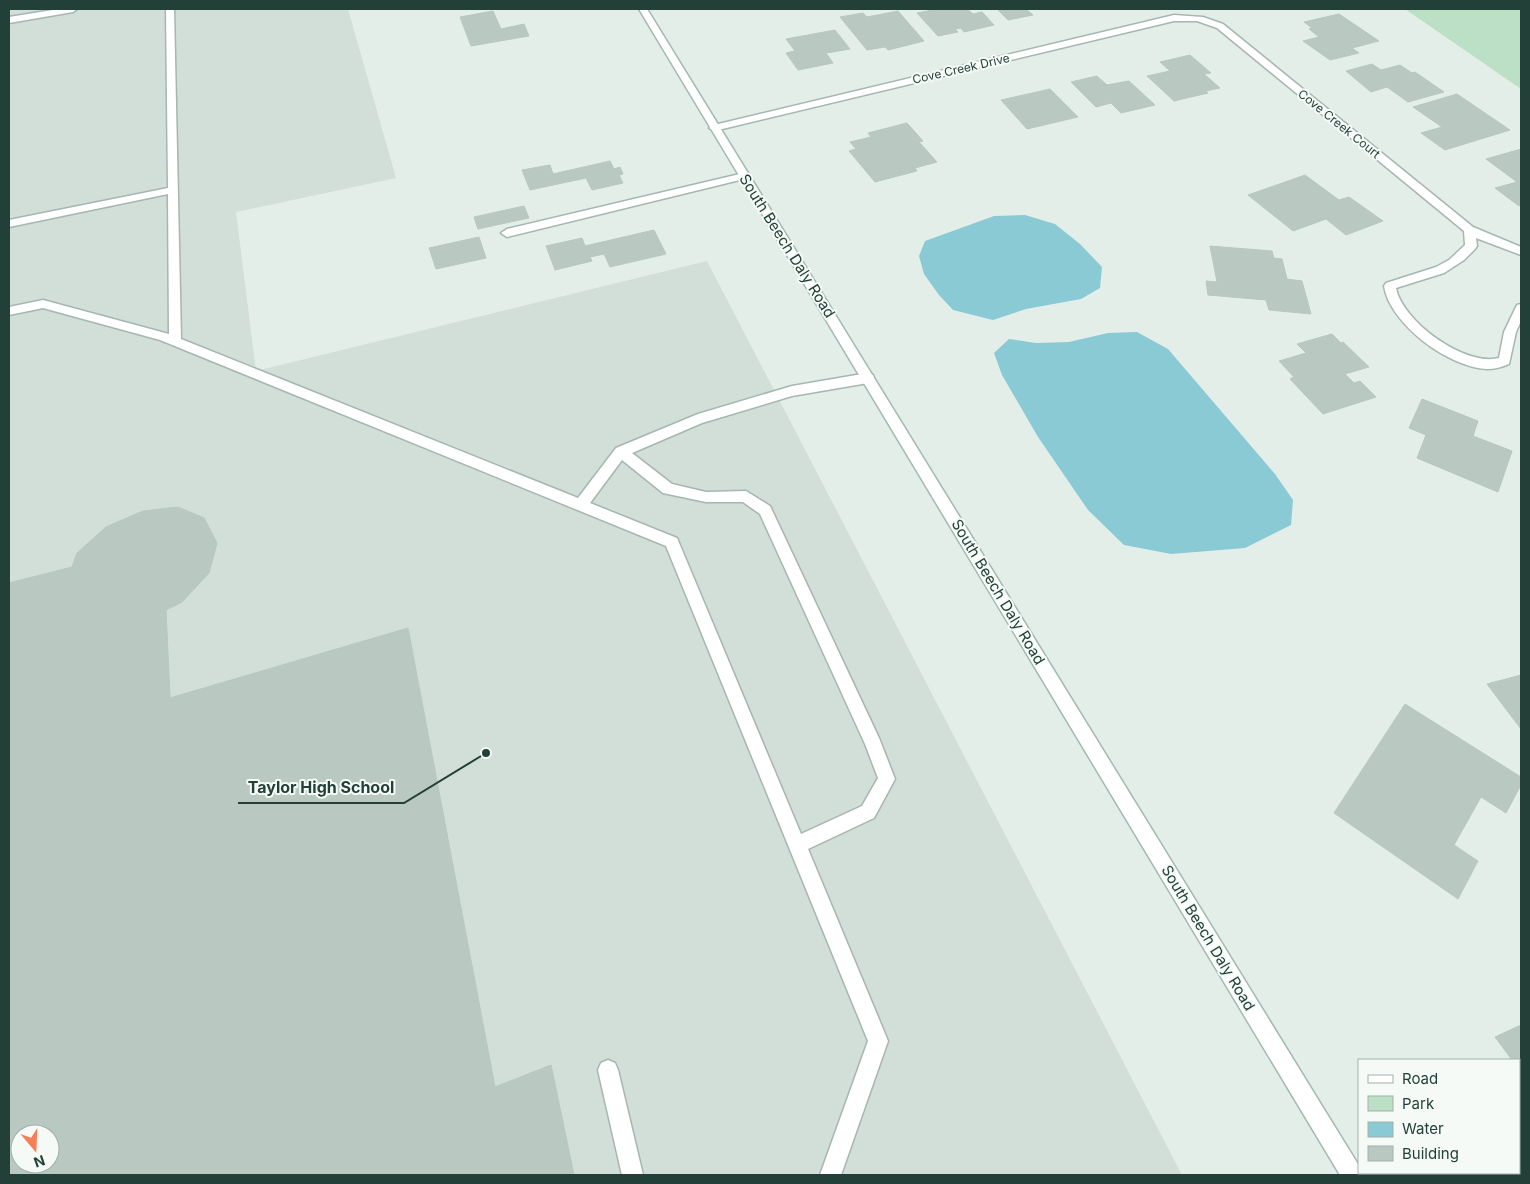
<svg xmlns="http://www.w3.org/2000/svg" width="1530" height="1184" font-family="Inter,sans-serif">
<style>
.built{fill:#d2ded8;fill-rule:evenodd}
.green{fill:#bce0c5}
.water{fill:#8acad5}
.building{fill:#b9c9c2;stroke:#b6c8c0;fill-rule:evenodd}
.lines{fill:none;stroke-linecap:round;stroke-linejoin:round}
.lane-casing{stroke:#a6b6b0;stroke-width:3}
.street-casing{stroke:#a6b6b0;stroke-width:3}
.secondary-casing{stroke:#a1bab1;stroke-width:3}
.lane{fill:#fff;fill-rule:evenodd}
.street{fill:#fff;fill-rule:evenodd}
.secondary{fill:#fff;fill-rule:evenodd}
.labels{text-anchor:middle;stroke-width:4;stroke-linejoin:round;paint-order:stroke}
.far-street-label{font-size:12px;fill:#224038;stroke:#f5faf7}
.street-label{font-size:15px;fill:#224038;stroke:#f5faf7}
.leader{fill:none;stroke:#224038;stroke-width:2}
.callout-dot{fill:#224038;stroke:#f5faf7;stroke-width:2}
.callout-label{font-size:16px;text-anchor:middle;font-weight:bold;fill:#224038;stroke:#f5faf7;stroke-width:4;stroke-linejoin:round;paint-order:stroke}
</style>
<rect width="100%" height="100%" fill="#e4eee9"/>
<path class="built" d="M 9,9 L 348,9 L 396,178 L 236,212 L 256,371 L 707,261 L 1182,1175 L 9,1175 ZM 20,1134 L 50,1134 L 50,1164 L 20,1164 Z"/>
<path class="green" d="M 1405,9 L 1521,9 L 1521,89 Z"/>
<path class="water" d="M 1025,215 L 1055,224 L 1080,244 L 1102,267 L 1100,288 L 1081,299 L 1026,309 L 993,320 L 953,310 L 939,295 L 924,274 L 919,256 L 925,241 L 994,216 Z
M 1137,332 L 1168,349 L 1275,474 L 1293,500 L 1291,525 L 1245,548 L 1171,554 L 1124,545 L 1088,510 L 1038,437 L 1002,375 L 994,353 L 1009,339 L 1036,343 L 1069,342 L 1108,333 Z"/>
<path class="building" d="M 938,9 L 967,9 L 973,14 L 982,12 L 994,25 L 964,32 L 961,28 L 955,29 L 958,32 L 938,36 L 917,13 Z
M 997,9 L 1026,9 L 1033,15 L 1008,20 Z
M 493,11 L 501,29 L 524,24 L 529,36 L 471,46 L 460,17 Z
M 898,11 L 924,41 L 888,50 L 885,47 L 867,50 L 840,17 L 863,13 L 867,17 Z
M 1339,14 L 1379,41 L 1352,48 L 1359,53 L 1330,60 L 1303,41 L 1319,37 L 1309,29 L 1312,28 L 1304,22 Z
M 835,30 L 850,49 L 826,53 L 833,63 L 798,70 L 786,53 L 795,51 L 786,39 Z
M 1190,55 L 1211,73 L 1204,74 L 1220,88 L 1206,91 L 1208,93 L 1174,101 L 1147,76 L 1170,71 L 1160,62 Z
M 1372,64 L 1381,70 L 1400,65 L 1412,73 L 1415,72 L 1444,92 L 1408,102 L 1387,87 L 1371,92 L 1346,71 Z
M 1097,76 L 1107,85 L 1129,81 L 1155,105 L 1121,113 L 1111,103 L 1096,107 L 1071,82 Z
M 1050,89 L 1078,117 L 1027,129 L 1001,100 Z
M 1457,94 L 1510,130 L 1445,150 L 1421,133 L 1442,127 L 1413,107 Z
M 907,123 L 923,141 L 919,142 L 937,162 L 915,168 L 917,171 L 875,182 L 849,151 L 856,149 L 850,142 L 871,137 L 868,133 Z
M 1521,149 L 1521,205 L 1519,206 L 1495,188 L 1517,182 L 1486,159 Z
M 610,161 L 614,169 L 620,167 L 623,174 L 619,175 L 623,183 L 592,190 L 586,178 L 530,190 L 522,170 L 550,165 L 553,174 Z
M 1305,175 L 1339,200 L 1349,197 L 1383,221 L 1346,235 L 1326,219 L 1293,231 L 1248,195 Z
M 524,206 L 529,218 L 478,229 L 474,217 Z
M 654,230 L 666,254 L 610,267 L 604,254 L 590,257 L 592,261 L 555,270 L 546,246 L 582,238 L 585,246 Z
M 479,237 L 486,258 L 436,269 L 429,248 Z
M 1210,246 L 1272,251 L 1274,258 L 1282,259 L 1287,279 L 1302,281 L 1311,314 L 1269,310 L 1266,300 L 1208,295 L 1206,281 L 1217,282 Z
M 1332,334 L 1341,343 L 1343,342 L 1369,367 L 1345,374 L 1354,383 L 1360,381 L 1376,397 L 1323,414 L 1290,379 L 1294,377 L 1279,361 L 1306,353 L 1297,344 Z
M 1422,399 L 1478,421 L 1473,436 L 1512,451 L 1498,492 L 1417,458 L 1426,435 L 1409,428 Z
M 178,507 L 204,518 L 217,543 L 209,573 L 182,602 L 166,610 L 170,698 L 408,628 L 495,1087 L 551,1065 L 574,1175 L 9,1175 L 9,583 L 72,567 L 77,553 L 106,527 L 143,511 ZM 20,1134 L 50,1134 L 50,1164 L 20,1164 Z
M 1521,675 L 1521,729 L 1487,684 Z
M 1405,704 L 1521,777 L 1521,785 L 1506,813 L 1481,797 L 1454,845 L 1478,861 L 1458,899 L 1334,813 Z
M 1521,1025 L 1521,1073 L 1519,1069 L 1519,1060 L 1512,1060 L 1495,1037 Z"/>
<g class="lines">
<g class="lane-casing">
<path id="lane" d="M 59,9 L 77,9 L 73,12 L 9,23 L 9,17 Z
M 166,9 L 174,9 L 181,339 L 578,498 L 616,448 L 698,414 L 792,386 L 868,373 L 873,375 L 874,378 L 873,381 L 868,383 L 792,396 L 702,423 L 632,453 L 672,484 L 706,492 L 746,491 L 770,506 L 879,738 L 895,779 L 874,818 L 808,849 L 888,1041 L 841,1175 L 820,1175 L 868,1041 L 666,546 L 160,340 L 43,308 L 9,315 L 9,307 L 43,300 L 169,334 L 168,194 L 9,227 L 9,220 L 168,188 ZM 622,460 L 663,493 L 706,502 L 743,502 L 760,514 L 865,744 L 878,778 L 862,806 L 801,834 L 677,538 L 590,503 Z
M 744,173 L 749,176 L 748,178 L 507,237 L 501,233 L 507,229 Z
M 608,1060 L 615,1063 L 618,1070 L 643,1175 L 622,1175 L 598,1070 L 601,1063 Z"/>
</g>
<g class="street-casing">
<path id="street" d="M 1174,15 L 1203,17 L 1223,24 L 1473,227 L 1521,247 L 1521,255 L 1476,238 L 1477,246 L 1475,249 L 1464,260 L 1444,273 L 1396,288 C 1402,321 1465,367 1499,358 L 1504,332 L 1517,305 L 1521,304 L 1521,321 L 1516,332 L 1509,364 C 1502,367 1495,369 1487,369 C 1448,367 1390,324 1384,286 L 1386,283 L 1436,267 L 1449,260 L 1465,245 L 1464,231 L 1217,28 L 1197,21 L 1174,21 L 714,131 L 709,128 L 714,125 Z"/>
</g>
<g class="secondary-casing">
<path id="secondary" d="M 639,9 L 647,9 L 1359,1166 L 1359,1173 L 1362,1173 L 1362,1175 L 1340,1175 Z"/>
</g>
<use href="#lane" class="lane"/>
<use href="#street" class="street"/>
<use href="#secondary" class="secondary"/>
</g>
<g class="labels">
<g class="far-street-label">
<text transform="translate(961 69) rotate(-13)" y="4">Cove Creek Drive</text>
<text transform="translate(1339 124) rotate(39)" y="4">Cove Creek Court</text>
</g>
<g class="street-label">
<text transform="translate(787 246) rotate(58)" y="5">South Beech Daly Road</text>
<text transform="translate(998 592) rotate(59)" y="5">South Beech Daly Road</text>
<text transform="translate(1208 938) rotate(59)" y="5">South Beech Daly Road</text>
</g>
</g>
<path class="leader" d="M486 753L404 803H238"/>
<circle class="callout-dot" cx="486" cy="753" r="5"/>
<g class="callout-label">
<text x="321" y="793">Taylor High School</text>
</g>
<rect width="1530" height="1184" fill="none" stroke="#224038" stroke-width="20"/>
<rect x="1358" y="1059" width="162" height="115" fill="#f5faf7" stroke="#a1b0ab"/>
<rect x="1368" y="1075" width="25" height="8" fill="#ffffff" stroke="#a1b0ab"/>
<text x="1402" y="1084" font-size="15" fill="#224038">Road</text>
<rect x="1368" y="1096" width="25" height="15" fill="#bce0c5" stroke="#a1b0ab"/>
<text x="1402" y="1109" font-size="15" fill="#224038">Park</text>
<rect x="1368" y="1122" width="25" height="15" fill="#8acad5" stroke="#a1b0ab"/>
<text x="1402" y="1134" font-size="15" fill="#224038">Water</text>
<rect x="1368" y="1146" width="25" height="15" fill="#b9c9c2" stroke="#a1b0ab"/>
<text x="1402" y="1159" font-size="15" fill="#224038">Building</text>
<g transform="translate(35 1149) rotate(161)"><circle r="24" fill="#f5faf7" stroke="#a1b0ab"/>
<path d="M0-4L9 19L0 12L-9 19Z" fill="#f87e58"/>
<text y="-8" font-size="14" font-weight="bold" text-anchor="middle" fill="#224038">N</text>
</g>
</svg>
